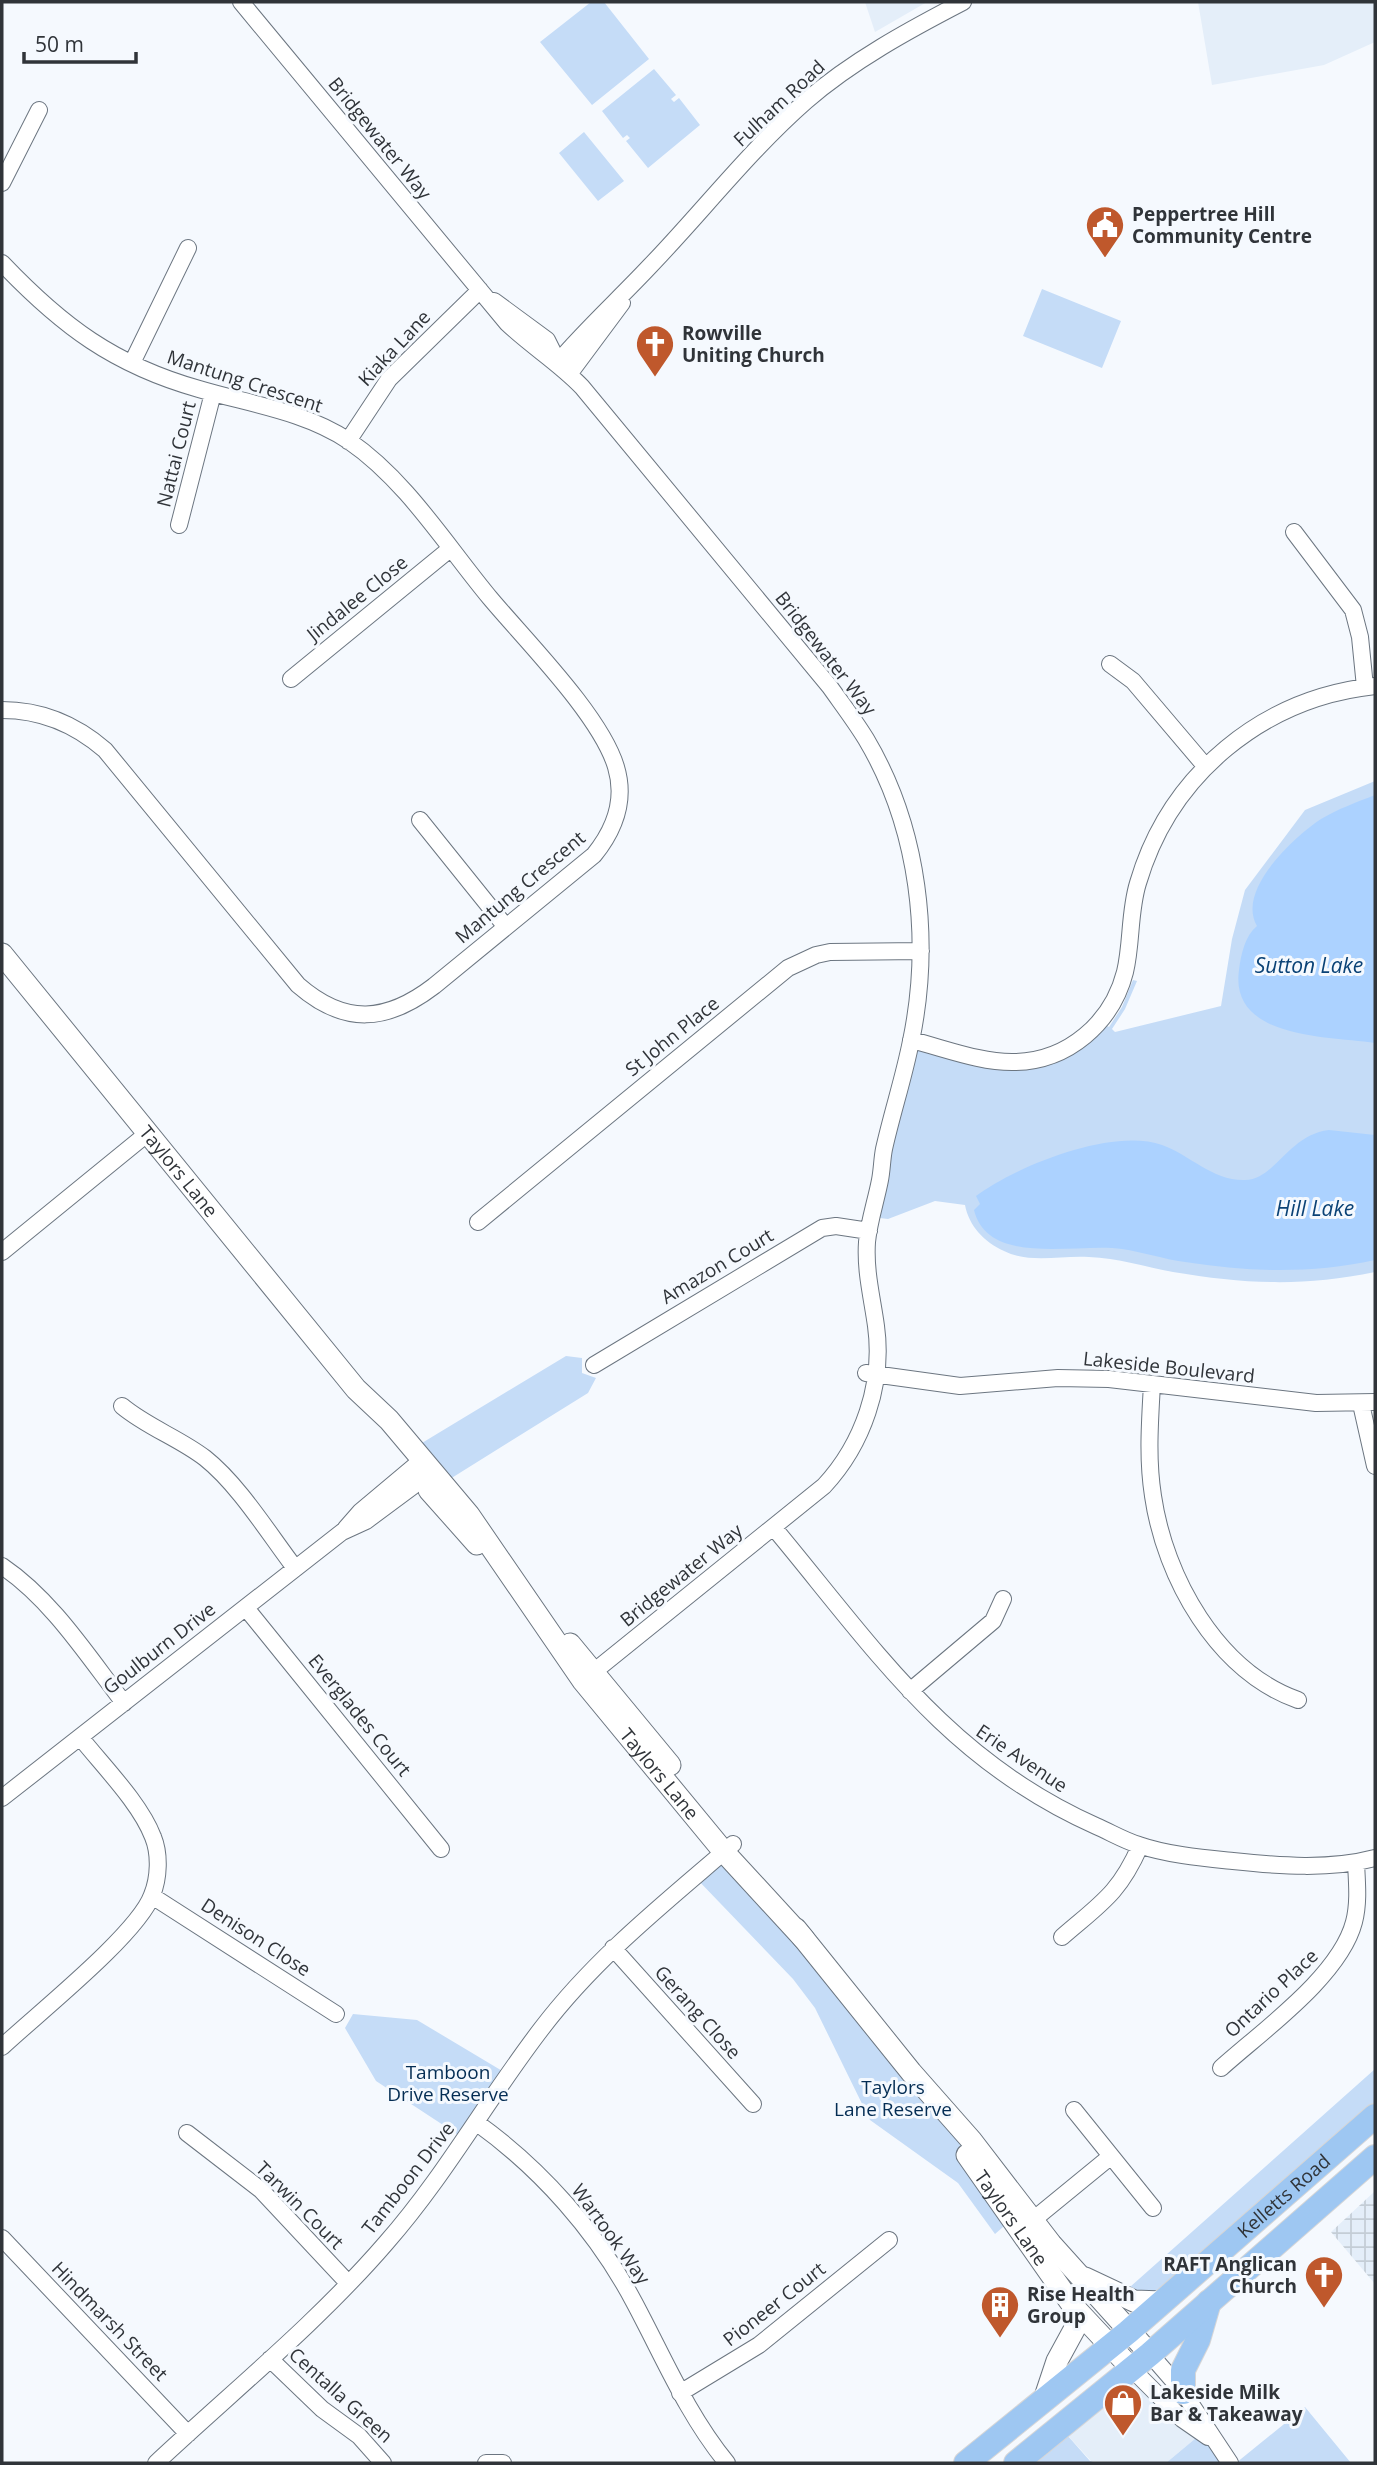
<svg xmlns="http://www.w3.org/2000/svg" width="1377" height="2465" font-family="'Open Sans',sans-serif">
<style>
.built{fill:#e4eef9}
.industrial{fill:url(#industrial-grid)}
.green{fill:#c5dcf7}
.water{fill:#acd2ff}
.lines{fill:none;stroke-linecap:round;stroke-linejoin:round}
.street-casing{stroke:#6c7681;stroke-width:18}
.secondary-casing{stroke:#6c7681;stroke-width:23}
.primary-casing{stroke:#d6d6d7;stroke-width:26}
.street{stroke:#fff;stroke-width:16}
.secondary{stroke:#fff;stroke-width:21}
.primary{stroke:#9ec7f2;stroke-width:24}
.labels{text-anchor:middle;stroke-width:6;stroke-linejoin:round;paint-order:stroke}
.street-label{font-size:19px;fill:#303439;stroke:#f5f9fe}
.poi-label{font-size:19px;font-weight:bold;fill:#303439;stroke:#f5f9fe;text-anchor:start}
.park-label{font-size:19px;fill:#042d54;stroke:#f5f9fe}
.water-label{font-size:21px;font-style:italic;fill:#0a4276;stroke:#f5f9fe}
</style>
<defs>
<pattern id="industrial-grid" width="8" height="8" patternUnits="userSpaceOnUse" patternTransform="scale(1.75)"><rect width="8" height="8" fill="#e4eef9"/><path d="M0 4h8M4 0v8" fill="none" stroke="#c4cdd6"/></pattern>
</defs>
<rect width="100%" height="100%" fill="#f5f9fe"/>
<path class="built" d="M 865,2 L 927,2 L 875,32 Z
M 1198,2 L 1375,2 L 1375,42 L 1324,65 L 1212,85 Z
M 1132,2369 L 1202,2433 L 1166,2463 L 1091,2461 L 1060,2427 Z"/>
<path class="industrial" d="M 1375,2191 L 1375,2284 L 1331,2232 Z"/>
<path class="green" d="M 591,2 L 604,2 L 649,59 L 592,105 L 540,42 Z
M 654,69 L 676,95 L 671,99 L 674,102 L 679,98 L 700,125 L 648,168 L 626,141 L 630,138 L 627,135 L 623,138 L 602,111 Z
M 584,132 L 624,181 L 598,201 L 559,153 Z
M 1042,289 L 1121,321 L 1102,368 L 1023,336 Z
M 1375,781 L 1375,1272 C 1303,1287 1245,1284 1173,1272 C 1146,1267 1117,1258 1089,1257 C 1062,1255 1030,1264 1004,1251 C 984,1242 969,1226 965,1205 L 935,1201 L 888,1219 L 871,1217 L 911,1040 L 1027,1061 L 1100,1022 L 1109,1027 L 1122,1007 L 1133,980 L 1137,981 L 1125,1009 L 1112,1029 L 1115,1032 L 1221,1006 L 1232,939 L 1245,890 L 1305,810 Z
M 566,1356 L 582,1358 L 582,1373 L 596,1378 L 588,1393 L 442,1484 L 412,1449 Z
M 724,1852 L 911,2072 L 1011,2220 L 995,2234 L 958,2183 L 870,2120 L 815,2008 L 793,1979 L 695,1877 Z
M 353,2014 L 417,2020 L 509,2075 L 466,2140 L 376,2081 L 345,2028 Z
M 1375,2069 L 1375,2116 L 1163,2302 L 1121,2295 Z
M 1305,2407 L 1351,2463 L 1236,2463 Z
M 1060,2427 L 1090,2461 L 1096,2463 L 1016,2463 Z
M 1202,2433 L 1230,2463 L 1166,2463 Z"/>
<path class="water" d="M 1375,795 L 1375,1043 C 1331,1036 1229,1040 1239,970 C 1241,954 1245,936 1257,926 C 1236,890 1294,837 1321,819 C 1338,809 1357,802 1375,795 Z
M 1329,1130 L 1375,1135 L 1375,1260 C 1311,1274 1249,1272 1185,1262 C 1163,1259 1143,1252 1122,1249 C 1080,1242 988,1268 974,1210 L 980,1204 L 976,1196 C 1016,1166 1113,1127 1162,1145 C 1190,1155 1213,1181 1245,1180 C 1276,1179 1288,1135 1329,1130 Z"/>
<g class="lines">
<g class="street-casing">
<path id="street" d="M 241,2 L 507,323 C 531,346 559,363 582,387 L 830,687 C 842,704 855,721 866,739 C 919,828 932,940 911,1041 C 904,1077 892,1113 884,1149 C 882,1159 882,1170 880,1180 C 876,1201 869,1221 867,1242 C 865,1271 872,1297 876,1326 C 884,1384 863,1444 824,1486 L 586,1678
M 2,183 L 39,110
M 2,263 C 62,326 114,365 199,389 C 249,404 304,411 349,441 C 406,480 446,545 490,598 C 526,641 601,716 616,767 C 626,800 615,829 594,855 L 434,986 C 387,1022 345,1026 298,985 L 105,750 C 75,724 42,710 2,710
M 494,301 L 547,340 L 558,362
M 558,362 C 587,328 619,299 650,266 C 702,212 749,151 806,101 C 852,61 909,30 963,2
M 132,363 L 188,248
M 570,373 L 622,303
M 348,441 L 389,379 L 480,290
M 179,525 L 213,393
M 1294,532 L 1353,610 L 1360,637 L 1365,687
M 1110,664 L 1133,681 L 1206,767
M 291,679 L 450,549
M 420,820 L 506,927
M 911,1040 C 944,1048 981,1063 1015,1062 C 1068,1061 1112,1023 1125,972 C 1132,943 1129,912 1138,883 C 1170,774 1263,698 1375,686
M 478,1222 L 788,968 L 816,955 L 830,952 L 921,951
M 2,1252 L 148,1133
M 594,1365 L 822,1228 L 836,1226 L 869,1231
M 866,1373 L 960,1386 L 1058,1378 L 1109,1379 L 1316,1403 L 1375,1402
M 1152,1384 C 1150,1421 1147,1458 1153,1496 C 1165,1578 1217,1671 1298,1700
M 1361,1404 L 1375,1466
M 122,1406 C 147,1427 179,1438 205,1458 C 239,1485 269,1534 295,1568
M 346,1528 L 360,1512 L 422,1460
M 774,1528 C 874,1648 947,1760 1096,1826 C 1110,1832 1125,1841 1139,1845 C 1168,1855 1203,1858 1233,1861 C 1280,1866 1330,1870 1375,1858
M 2,1566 C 52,1600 87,1655 124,1703
M 246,1608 L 441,1849
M 910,1691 L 993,1621 L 1003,1599
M 2,1798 L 342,1532 L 366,1521 L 432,1472
M 152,1896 L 336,2014
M 1062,1937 C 1100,1904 1119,1894 1140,1846
M 613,1948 L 753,2104
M 2,2047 C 36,2015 138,1934 152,1895 C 159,1878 160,1854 153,1837 C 140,1803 103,1766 80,1737
M 1221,2068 C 1262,2031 1340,1976 1354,1922 C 1359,1903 1357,1883 1356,1863
M 1074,2110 L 1153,2208
M 477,2123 C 541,2169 597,2232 634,2302 C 664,2358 687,2414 727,2463
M 187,2133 L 261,2190 L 348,2283
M 1033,2220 L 1110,2157
M 2,2238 L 188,2434
M 1150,2354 L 1183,2392 L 1230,2463
M 270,2359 L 322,2409 L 359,2436 L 383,2463
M 1132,2369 L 1182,2419 L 1208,2437
M 680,2393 L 759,2345 L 889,2240
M 156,2463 C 233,2391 317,2323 386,2243 C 445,2176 488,2098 542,2028 C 596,1957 666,1902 733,1844
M 486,2463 L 503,2463"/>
</g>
<g class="secondary-casing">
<g id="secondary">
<path id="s1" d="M 2,954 L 356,1389 L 389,1420 L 469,1515 L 583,1681 L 724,1852 L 804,1939"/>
<path d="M 429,1490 L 477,1544"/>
<path d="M 570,1644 L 670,1765"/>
<path d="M 796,1929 L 911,2072 L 971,2140 L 1051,2244 L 1150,2354"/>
<path id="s2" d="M 967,2155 L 1073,2306 L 1132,2369"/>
<path d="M 1085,2278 L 1134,2301 L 1163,2302"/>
<path d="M 1044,2400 L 1057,2361 L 1075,2328 L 1073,2306"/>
</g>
</g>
<g class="primary-casing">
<g id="primary">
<path d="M 1183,2392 L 1183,2370 L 1198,2340 L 1209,2302"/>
<path id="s3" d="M 966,2463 L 1128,2332 L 1375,2116"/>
<path d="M 1016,2463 L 1150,2354 L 1375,2157"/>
</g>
</g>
<use href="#street" class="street"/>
<use href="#secondary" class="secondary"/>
<use href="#primary" class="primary"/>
</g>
<defs>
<g id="civic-pin" transform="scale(2.0125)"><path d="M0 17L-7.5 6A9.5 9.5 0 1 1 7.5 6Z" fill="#bf582c" stroke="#f5f9fe"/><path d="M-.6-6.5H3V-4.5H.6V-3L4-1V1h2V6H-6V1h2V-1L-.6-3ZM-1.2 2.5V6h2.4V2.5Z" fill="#fff"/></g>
<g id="church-pin" transform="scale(2.0125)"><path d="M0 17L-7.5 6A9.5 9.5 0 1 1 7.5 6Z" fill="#bf582c" stroke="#f5f9fe"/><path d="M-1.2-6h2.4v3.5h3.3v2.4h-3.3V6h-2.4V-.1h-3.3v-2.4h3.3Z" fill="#fff"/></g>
<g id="building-pin" transform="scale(2.0125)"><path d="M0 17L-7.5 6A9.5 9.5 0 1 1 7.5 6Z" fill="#bf582c" stroke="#f5f9fe"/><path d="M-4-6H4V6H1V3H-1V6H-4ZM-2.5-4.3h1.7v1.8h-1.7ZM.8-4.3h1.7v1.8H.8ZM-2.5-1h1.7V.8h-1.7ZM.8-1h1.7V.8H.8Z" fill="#fff"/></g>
<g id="shop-pin" transform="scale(2.0125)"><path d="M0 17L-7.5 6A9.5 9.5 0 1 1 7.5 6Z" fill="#bf582c" stroke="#f5f9fe"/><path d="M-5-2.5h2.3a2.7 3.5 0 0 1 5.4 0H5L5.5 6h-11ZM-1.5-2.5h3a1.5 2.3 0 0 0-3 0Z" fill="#fff"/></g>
</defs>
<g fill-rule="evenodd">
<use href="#civic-pin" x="1105" y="225"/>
<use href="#church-pin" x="655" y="344"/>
<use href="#church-pin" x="1324" y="2275"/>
<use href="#building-pin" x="1000" y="2305"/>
<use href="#shop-pin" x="1123" y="2403"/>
</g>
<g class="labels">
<g class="street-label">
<text transform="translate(779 103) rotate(-43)" y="7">Fulham Road</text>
<text transform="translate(380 138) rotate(51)" y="7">Bridgewater Way</text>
<text transform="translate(394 348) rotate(-47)" y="7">Kiaka Lane</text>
<text transform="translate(245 381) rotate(18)" y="7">Mantung Crescent</text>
<text transform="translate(176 454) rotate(-76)" y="7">Nattai Court</text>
<text transform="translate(357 598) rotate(-39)" y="7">Jindalee Close</text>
<text transform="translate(826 653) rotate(52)" y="7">Bridgewater Way</text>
<text transform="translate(520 887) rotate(-40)" y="7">Mantung Crescent</text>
<text transform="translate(672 1036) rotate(-39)" y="7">St John Place</text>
<text dy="7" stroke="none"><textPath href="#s1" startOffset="280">Taylors Lane</textPath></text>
<text transform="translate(717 1266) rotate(-31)" y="7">Amazon Court</text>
<text transform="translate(1169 1367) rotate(6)" y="7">Lakeside Boulevard</text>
<text transform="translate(681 1575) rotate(-39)" y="7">Bridgewater Way</text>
<text transform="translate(159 1648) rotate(-38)" y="7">Goulburn Drive</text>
<text transform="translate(360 1715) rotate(51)" y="7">Everglades Court</text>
<text transform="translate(1022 1758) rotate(34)" y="7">Erie Avenue</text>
<text dy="7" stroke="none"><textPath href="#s1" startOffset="1052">Taylors Lane</textPath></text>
<text transform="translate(256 1937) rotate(33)" y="7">Denison Close</text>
<text transform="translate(1271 1993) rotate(-43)" y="7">Ontario Place</text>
<text transform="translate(698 2012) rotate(48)" y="7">Gerang Close</text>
<text transform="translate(408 2178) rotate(-52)" y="7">Tamboon Drive</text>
<text dy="7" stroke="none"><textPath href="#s3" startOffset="415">Kelletts Road</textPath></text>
<text transform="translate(300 2205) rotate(45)" y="7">Tarwin Court</text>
<text dy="7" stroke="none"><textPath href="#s2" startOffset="77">Taylors Lane</textPath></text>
<text transform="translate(611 2234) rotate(54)" y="7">Wartook Way</text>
<text transform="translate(774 2304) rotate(-38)" y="7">Pioneer Court</text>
<text transform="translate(110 2321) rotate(46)" y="7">Hindmarsh Street</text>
<text transform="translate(341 2395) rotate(42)" y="7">Centalla Green</text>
</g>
<g class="poi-label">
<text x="1132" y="221">Peppertree Hill<tspan x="1132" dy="22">Community Centre</tspan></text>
<text x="682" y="340">Rowville<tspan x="682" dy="22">Uniting Church</tspan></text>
<text x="1297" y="2271" text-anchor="end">RAFT Anglican<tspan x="1297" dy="22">Church</tspan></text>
<text x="1027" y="2301">Rise Health<tspan x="1027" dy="22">Group</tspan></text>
<text x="1150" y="2399">Lakeside Milk<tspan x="1150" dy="22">Bar &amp; Takeaway</tspan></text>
</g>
<g class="park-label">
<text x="448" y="2079">Tamboon<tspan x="448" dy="22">Drive Reserve</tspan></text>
<text x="893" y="2094">Taylors<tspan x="893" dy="22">Lane Reserve</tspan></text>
</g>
<g class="water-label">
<text x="1309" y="973">Sutton Lake</text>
<text x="1315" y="1216">Hill Lake</text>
</g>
</g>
<rect width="1377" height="2465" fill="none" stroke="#303439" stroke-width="7"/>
<path d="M24 52v10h112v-10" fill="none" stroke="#303439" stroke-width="3.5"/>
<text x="35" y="52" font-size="21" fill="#303439" stroke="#f5f9fe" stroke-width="5" paint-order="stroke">50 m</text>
</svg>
